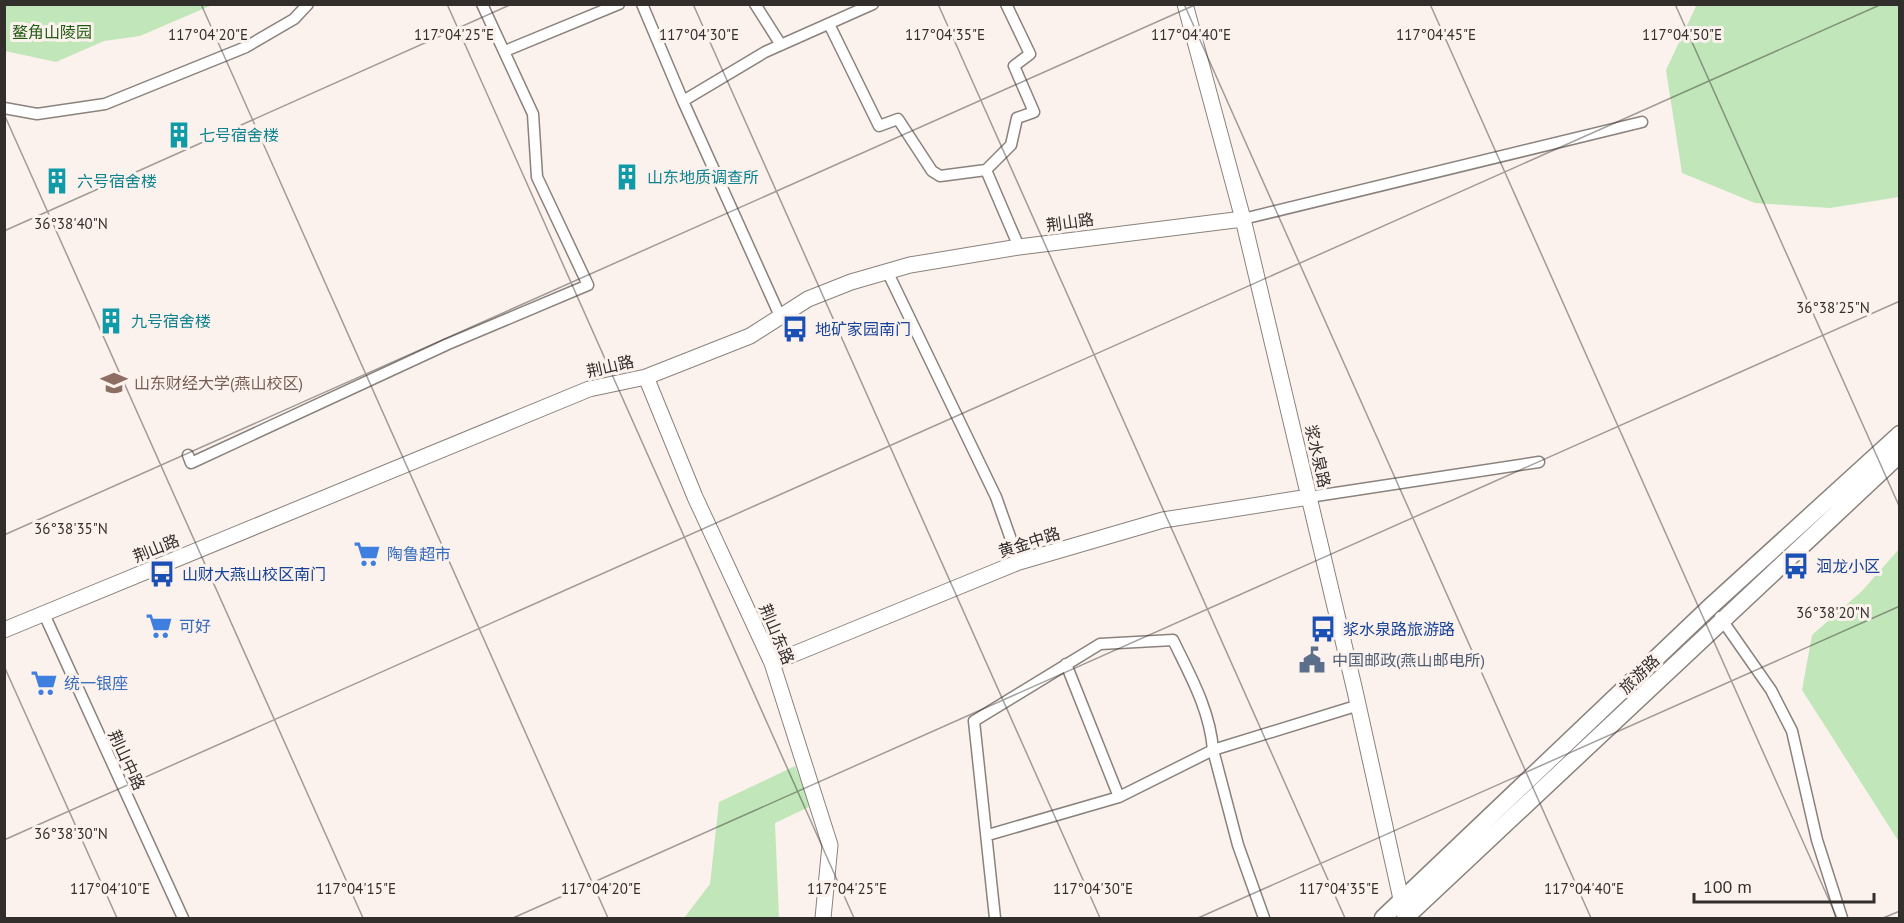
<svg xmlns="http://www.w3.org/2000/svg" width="1904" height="923" font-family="'PT Sans','Noto Sans SC',sans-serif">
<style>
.green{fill:#c1e6b9}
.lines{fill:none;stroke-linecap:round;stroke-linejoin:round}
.street-casing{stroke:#8a827d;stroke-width:13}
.secondary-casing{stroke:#8a827d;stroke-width:17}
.primary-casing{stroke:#8a827d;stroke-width:19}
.street{stroke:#fff;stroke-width:10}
.secondary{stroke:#fff;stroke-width:15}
.primary{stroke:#fff;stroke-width:16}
.ticks{fill:none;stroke:#322e2c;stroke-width:1.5;stroke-opacity:0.45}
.labels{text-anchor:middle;stroke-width:6;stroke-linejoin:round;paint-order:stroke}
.park-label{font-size:16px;fill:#225b13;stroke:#fcf2ed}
.culture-label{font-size:16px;fill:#0d838f;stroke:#fcf2ed;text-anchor:start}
.street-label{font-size:16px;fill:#322e2c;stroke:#fcf2ed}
.transit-label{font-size:16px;fill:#164399;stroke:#fcf2ed;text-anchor:start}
.education-label{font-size:16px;fill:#785e54;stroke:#fcf2ed;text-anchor:start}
.shop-label{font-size:16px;fill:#366cbe;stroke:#fcf2ed;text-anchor:start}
.service-label{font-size:16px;fill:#4e5e75;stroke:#fcf2ed;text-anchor:start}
.ticks-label{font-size:15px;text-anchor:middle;fill:#322e2c;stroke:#fcf2ed;stroke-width:6;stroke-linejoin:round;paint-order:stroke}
</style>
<rect width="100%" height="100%" fill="#fcf2ed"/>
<path class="green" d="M 5,4 L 212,4 L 212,5 L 140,36 L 104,41 L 56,62 L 5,51 Z
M 1697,4 L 1899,5 L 1899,197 L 1830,208 L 1755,203 L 1682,173 L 1666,70 Z
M 1899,549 L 1899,842 L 1802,690 L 1812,635 L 1862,591 Z
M 795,766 L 811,806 L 775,823 L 779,918 L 684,918 L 710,884 L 719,802 Z"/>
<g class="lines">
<g class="street-casing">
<path id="street" d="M 642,4 L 683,101
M 755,4 L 781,45
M 1006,4 L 1030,54 L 1014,66 L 1034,112 L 1017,118 L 1011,145 L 986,170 L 1019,247
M 829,24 L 879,126 L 898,119 L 932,171 L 940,176 L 986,170
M 505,51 L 619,4
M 4,108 L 37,114 L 105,104 L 246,47 L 294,19 L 308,4
M 1243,219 L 1642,122
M 888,273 L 996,497 L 1019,562
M 780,316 L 683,101 L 765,52 L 873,4
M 188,455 L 191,463 L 448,344 L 588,285 L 537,177 L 533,114 L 482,4
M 1309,497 L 1539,462
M 44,614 L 183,918
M 1720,617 L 1771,690 L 1792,731 L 1817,840 L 1842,918
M 988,835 L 1119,797
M 995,918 L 974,721 L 1100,644 L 1173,640 C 1190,675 1210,710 1213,750 L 1119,797 L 1066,664
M 1264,918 L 1238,845 L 1213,750 L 1359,705"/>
</g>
<g class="secondary-casing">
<path id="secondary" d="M 1185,4 L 1243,219 L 1355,691 L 1403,908
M 646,377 L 695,497 L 772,663 L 830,845 L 823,918
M 4,630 L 589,389 L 646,377 L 750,336 L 808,299 L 851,282 L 910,265 L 1019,247 L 1243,219
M 772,663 L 1019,562 L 1163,520 L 1309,497"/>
</g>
<g class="primary-casing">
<path id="primary" d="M 1383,918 L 1711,606 L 1900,434
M 1405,918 L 1900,454"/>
</g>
<use href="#street" class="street"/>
<use href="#secondary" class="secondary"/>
<use href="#primary" class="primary"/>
</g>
<path class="ticks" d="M 201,4 L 608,918M 447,4 L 854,918M 693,4 L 1100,918M 938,4 L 1345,918M 1184,4 L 1591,918M 1430,4 L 1837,918M 1675,4 L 1900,508M 4,114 L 363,918M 4,231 L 512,4M 4,535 L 1197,4M 4,666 L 117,918M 4,840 L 1882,4M 513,918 L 1900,301M 1198,918 L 1900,606M 1883,918 L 1900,911"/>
<defs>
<g id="building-bare" transform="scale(2.07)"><path d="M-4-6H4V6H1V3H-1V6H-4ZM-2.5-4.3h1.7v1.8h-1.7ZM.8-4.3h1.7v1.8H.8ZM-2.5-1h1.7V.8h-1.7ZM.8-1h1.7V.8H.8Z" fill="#0f9aa8" stroke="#fcf2ed" stroke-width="2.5" paint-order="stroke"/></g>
<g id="bus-bare" transform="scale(2.07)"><path d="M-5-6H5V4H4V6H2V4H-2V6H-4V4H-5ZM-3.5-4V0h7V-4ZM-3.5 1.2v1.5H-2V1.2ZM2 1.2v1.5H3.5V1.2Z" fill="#1a4fb4" stroke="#fcf2ed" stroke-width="2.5" paint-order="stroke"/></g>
<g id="university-bare" transform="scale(2.07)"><path d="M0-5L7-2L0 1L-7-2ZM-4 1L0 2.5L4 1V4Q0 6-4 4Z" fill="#8d6e63" stroke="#fcf2ed" stroke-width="2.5" paint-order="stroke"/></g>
<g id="supermarket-bare" transform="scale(2.07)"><path d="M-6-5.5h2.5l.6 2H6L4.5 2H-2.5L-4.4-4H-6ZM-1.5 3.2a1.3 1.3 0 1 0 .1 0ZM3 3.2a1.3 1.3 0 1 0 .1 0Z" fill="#3f7fe0" stroke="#fcf2ed" stroke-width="2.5" paint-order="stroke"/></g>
<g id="civic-bare" transform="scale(2.07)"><path d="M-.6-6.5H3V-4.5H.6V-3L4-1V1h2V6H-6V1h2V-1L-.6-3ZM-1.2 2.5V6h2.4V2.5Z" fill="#5c6f8a" stroke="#fcf2ed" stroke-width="2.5" paint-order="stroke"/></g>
</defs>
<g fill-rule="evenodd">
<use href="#building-bare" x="179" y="135"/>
<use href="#building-bare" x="627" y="177"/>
<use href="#building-bare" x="57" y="181"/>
<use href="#building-bare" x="111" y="321"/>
<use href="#bus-bare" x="795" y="329"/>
<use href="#university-bare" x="114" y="383"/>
<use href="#supermarket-bare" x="367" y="554"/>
<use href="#bus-bare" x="1796" y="566"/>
<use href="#bus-bare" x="162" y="574"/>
<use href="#supermarket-bare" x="159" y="626"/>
<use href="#bus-bare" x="1323" y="629"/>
<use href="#civic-bare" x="1312" y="660"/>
<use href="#supermarket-bare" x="44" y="683"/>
</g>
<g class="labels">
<g class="park-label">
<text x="52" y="38">鳌角山陵园</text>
</g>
<g class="culture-label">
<text x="199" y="141">七号宿舍楼</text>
<text x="647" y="183">山东地质调查所</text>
<text x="77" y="187">六号宿舍楼</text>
<text x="131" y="327">九号宿舍楼</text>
</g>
<g class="street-label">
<text transform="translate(1070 222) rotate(-8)" y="6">荆山路</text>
<text transform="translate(610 366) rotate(-13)" y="6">荆山路</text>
<text transform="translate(1318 456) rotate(77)" y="6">浆水泉路</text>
<text transform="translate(1029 542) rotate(-18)" y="6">黄金中路</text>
<text transform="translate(156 548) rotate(-22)" y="6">荆山路</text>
<text transform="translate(777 634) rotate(67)" y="6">荆山东路</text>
<text transform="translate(1639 674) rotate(-44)" y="6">旅游路</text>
<text transform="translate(127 760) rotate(65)" y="6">荆山中路</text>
</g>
<g class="transit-label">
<text x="815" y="335">地矿家园南门</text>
<text x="1816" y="572">洄龙小区</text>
<text x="182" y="580">山财大燕山校区南门</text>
<text x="1343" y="635">浆水泉路旅游路</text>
</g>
<g class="education-label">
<text x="134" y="389">山东财经大学(燕山校区)</text>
</g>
<g class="shop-label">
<text x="387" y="560">陶鲁超市</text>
<text x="179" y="632">可好</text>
<text x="64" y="689">统一银座</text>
</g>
<g class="service-label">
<text x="1332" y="666">中国邮政(燕山邮电所)</text>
</g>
</g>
<g class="ticks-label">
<text x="208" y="40">117°04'20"E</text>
<text x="699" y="40">117°04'30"E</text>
<text x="454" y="40">117°04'25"E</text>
<text x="945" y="40">117°04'35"E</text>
<text x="1191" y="40">117°04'40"E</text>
<text x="1436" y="40">117°04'45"E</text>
<text x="1682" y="40">117°04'50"E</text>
<text x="71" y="229">36°38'40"N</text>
<text x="1833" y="313">36°38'25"N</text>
<text x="71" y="534">36°38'35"N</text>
<text x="1833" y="618">36°38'20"N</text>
<text x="71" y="839">36°38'30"N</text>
<text x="110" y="894">117°04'10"E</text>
<text x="356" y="894">117°04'15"E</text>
<text x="601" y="894">117°04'20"E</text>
<text x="847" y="894">117°04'25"E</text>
<text x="1093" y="894">117°04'30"E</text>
<text x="1339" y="894">117°04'35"E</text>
<text x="1584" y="894">117°04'40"E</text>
</g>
<rect width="1904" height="923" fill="none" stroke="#322e2c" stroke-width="12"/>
<path d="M1694 893v9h180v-9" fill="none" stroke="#322e2c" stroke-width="3"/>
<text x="1703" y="893" font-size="18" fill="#322e2c" stroke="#fcf2ed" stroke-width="4.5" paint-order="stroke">100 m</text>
</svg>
